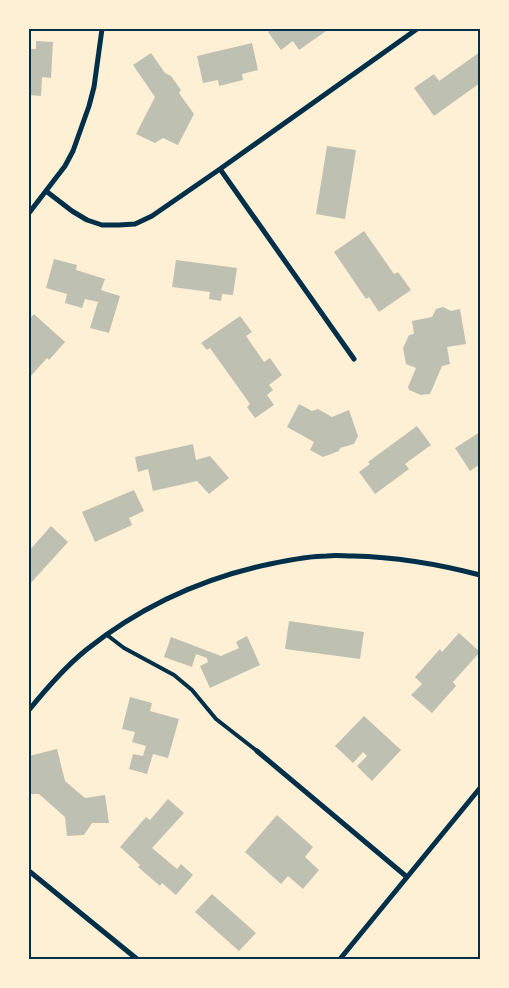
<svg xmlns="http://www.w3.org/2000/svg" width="509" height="988" font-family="'Roboto Condensed',sans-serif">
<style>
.building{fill:#bec0b2}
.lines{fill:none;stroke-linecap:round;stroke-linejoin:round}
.service{stroke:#003049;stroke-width:4}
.minor{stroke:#003049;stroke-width:5}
.neatline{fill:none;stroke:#003049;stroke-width:2}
</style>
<rect width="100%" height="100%" fill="#fdf0d5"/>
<path class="building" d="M 272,29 L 329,29 L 299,50 L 293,41 L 281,50 L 268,32 Z
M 36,41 L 53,42 L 51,78 L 42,77 L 41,96 L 29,95 L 29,49 L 36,49 Z
M 252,43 L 258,70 L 242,74 L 243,80 L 219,86 L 218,80 L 203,83 L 197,56 Z
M 480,52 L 480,83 L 434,116 L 414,88 L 434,74 L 439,81 Z
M 151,53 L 165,73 L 171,76 L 181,90 L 179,93 L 194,114 L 178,145 L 163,138 L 155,143 L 136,134 L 155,97 L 133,65 Z
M 327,146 L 356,150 L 345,219 L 316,214 Z
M 364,231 L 394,274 L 398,272 L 411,290 L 379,312 L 369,297 L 366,299 L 334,252 Z
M 54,259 L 77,265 L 76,270 L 105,279 L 101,290 L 120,296 L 109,333 L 90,328 L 98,302 L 85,299 L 82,308 L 65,303 L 67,294 L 46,288 Z
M 176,260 L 237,268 L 233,295 L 222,294 L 221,301 L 209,299 L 210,292 L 172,287 Z
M 443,307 L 451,311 L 460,309 L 466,344 L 447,347 L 450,364 L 442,366 L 430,394 L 421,395 L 409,390 L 408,387 L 416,368 L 406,364 L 403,348 L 409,335 L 414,334 L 412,321 L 432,317 L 436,309 Z
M 34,314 L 65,342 L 49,360 L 47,358 L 29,378 L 29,319 Z
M 240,316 L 252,332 L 246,336 L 264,362 L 270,358 L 282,375 L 269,385 L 273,390 L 267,395 L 274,405 L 255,418 L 247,407 L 250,404 L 210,348 L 207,350 L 201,343 Z
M 299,404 L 312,411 L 318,409 L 332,417 L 349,410 L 358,436 L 354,444 L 340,448 L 339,451 L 323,457 L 310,450 L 314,442 L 287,427 Z
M 417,426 L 431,445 L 405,464 L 409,469 L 375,494 L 359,472 L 370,464 L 368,462 Z
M 480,432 L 480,464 L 470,471 L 455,448 Z
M 193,444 L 196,460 L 210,456 L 229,478 L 209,494 L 197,481 L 153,491 L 148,469 L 138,472 L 135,457 Z
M 134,490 L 144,511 L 129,518 L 132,525 L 95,542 L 82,512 Z
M 51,526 L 68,542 L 29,585 L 29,551 Z
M 289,621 L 364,632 L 360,659 L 285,649 Z
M 459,633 L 480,652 L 453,682 L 456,686 L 432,713 L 411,695 L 422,684 L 415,677 L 440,649 L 442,652 Z
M 247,636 L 260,665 L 210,688 L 200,666 L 208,662 L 207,658 L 196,654 L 192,667 L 164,657 L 171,637 L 221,656 L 239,648 L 236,642 Z
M 130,697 L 152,703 L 150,711 L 179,719 L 168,758 L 153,754 L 147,774 L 129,769 L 133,754 L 143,756 L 146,746 L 132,742 L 135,732 L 122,729 Z
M 364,716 L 401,750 L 372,781 L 357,766 L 367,756 L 363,752 L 353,763 L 335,746 Z
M 57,749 L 65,781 L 85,798 L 105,795 L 109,823 L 92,823 L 84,835 L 67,836 L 65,817 L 39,794 L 29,794 L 29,756 Z
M 168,799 L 184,813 L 152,848 L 177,869 L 181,864 L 193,875 L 176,895 L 162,883 L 160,886 L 138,867 L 140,865 L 120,847 L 146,817 L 150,820 Z
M 277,815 L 313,847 L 305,857 L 319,870 L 303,889 L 288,876 L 281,884 L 245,852 Z
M 212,894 L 256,933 L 239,951 L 195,912 Z"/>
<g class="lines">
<path class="service" d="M 107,635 L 124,648 L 174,675 L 192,690 L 216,719 L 257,751"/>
<path class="minor" d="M 220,169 L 354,359
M 46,191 L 72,211 L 87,220 L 102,225 L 119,225 L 135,224 L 152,216 L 220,169 L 417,29
M 29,213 L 65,166 L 73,151 L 89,106 L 94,87 L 102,29
M 29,710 C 46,689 65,667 86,650 C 140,607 203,578 270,564 C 289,560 308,556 327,556 C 335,555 344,556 353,556 C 396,557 438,564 480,575
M 257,751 L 407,877
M 29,871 L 137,959
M 340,959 L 480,788"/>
</g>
<rect width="509" height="988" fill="none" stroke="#fdf0d5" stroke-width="60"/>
<rect x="30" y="30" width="449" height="928" class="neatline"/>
</svg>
